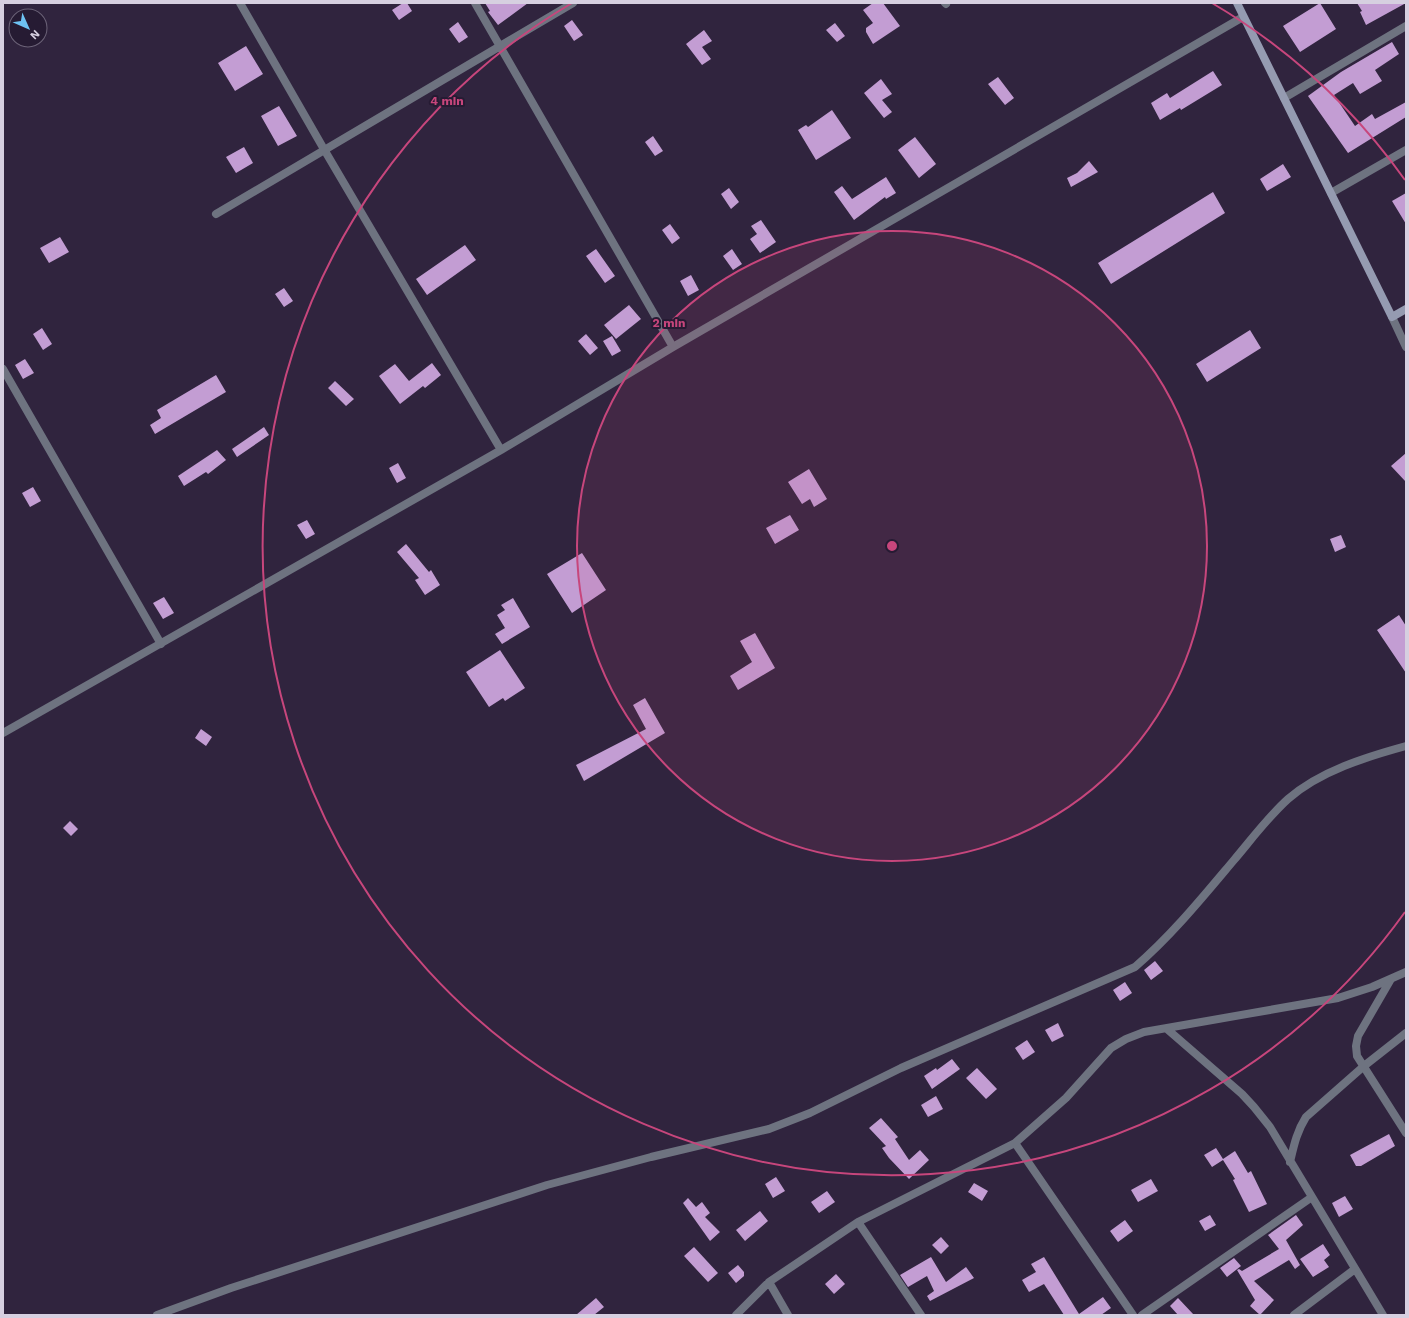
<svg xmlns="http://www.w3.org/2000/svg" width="1409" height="1318" font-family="'Work Sans',sans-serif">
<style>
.building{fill:#c39dd3}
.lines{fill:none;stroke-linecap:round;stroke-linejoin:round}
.street{stroke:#6e7380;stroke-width:8}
.secondary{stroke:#959bb1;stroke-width:8}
.ring{fill:none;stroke:#c7467c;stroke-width:2}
.centre{fill:#c7467c;stroke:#261b33;stroke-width:2}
.ring-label{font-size:12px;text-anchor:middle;font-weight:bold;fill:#c7467c;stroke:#261b33;stroke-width:4;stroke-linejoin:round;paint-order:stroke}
</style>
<rect width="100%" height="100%" fill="#30243e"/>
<path class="building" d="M 403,3 L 407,3 L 412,11 L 399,20 L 392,10 Z
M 485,3 L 528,3 L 498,25 L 488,12 L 490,11 Z
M 873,3 L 883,3 L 900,26 L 873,44 L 866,32 L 866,28 L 873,23 L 863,10 Z
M 1320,3 L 1336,29 L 1300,52 L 1283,26 Z
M 1357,3 L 1406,3 L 1366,25 L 1360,12 L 1362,11 Z
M 572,20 L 583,35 L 574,41 L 564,26 Z
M 458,22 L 468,37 L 459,43 L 449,29 Z
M 835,23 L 845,36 L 837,42 L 826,30 Z
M 704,30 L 712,41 L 702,47 L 711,59 L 702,65 L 686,44 Z
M 1392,42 L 1399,54 L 1375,70 L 1382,81 L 1360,94 L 1353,83 L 1334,95 L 1355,126 L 1372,114 L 1375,119 L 1406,102 L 1406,117 L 1348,153 L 1308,96 L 1341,72 Z
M 246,46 L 263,74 L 235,91 L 218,63 Z
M 1213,71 L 1222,85 L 1181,110 L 1180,108 L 1160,120 L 1151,103 L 1167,93 L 1170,98 Z
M 998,77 L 1014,98 L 1005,105 L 988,84 Z
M 881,79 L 892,94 L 882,100 L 892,112 L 884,118 L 864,93 Z
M 279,106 L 297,136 L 278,146 L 261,116 Z
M 832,110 L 851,138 L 816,160 L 798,130 L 806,125 L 808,127 Z
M 653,136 L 663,151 L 655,156 L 645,142 Z
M 915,137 L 936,164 L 919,178 L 898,150 Z
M 244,147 L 253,163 L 236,173 L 226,157 Z
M 1089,161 L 1098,172 L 1071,187 L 1067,178 L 1077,173 Z
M 1283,164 L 1291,177 L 1267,191 L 1260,179 Z
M 886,177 L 896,193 L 886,199 L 885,197 L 854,220 L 834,192 L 842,186 L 852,199 Z
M 729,188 L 739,202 L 731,209 L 721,194 Z
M 1213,192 L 1225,213 L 1111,284 L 1098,263 Z
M 1406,193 L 1406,224 L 1392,201 Z
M 761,220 L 776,242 L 760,253 L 750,239 L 757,234 L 751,226 Z
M 670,224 L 680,238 L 672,244 L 662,230 Z
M 60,237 L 69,252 L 49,263 L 40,248 Z
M 465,245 L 476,260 L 427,295 L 416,279 Z
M 596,249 L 615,276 L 605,283 L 586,256 Z
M 732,249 L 742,264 L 733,270 L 723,256 Z
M 691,275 L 699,290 L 688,296 L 680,281 Z
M 284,288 L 293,301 L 284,307 L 275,294 Z
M 629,305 L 641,319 L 616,339 L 604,325 Z
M 42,328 L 52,344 L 43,350 L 33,334 Z
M 1250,330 L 1261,348 L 1207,382 L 1196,364 Z
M 586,334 L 598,348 L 590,355 L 578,341 Z
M 612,336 L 621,351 L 612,356 L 603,341 Z
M 25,359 L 34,373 L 23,379 L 15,365 Z
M 432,363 L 441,375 L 425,388 L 423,386 L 400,404 L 379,376 L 395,364 L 409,381 Z
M 216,375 L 226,392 L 155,434 L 150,425 L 161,418 L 157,410 Z
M 335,381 L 354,399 L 346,406 L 328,388 Z
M 264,427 L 269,435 L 237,457 L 232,449 Z
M 217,450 L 226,460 L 208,474 L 206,472 L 184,486 L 178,476 Z
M 1406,453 L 1406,482 L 1391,466 Z
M 398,463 L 406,478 L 397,483 L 389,468 Z
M 809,469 L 827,499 L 814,507 L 810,499 L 802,504 L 788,482 Z
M 33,487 L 41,501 L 30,507 L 22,493 Z
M 790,515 L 799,530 L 775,544 L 766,528 Z
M 307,520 L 315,534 L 306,539 L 297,525 Z
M 1341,535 L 1346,547 L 1335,552 L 1330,539 Z
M 406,544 L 429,572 L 431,570 L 440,585 L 425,595 L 415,580 L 419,578 L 397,552 Z
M 582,553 L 606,590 L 572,613 L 547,574 Z
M 164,597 L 174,613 L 163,619 L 153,603 Z
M 513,598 L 530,627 L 502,644 L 495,634 L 505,628 L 497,615 L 505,610 L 501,605 Z
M 1399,615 L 1406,626 L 1406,673 L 1377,630 Z
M 755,633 L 775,668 L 738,690 L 730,676 L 752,662 L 740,641 Z
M 500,650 L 525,688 L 505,701 L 503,698 L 489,707 L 466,672 Z
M 645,698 L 665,733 L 584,781 L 576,765 L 646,729 L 633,705 Z
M 201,729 L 212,737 L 206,746 L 195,738 Z
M 70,821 L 78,829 L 71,836 L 63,828 Z
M 1155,961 L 1163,971 L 1151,980 L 1144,970 Z
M 1125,982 L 1132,993 L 1120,1001 L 1113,990 Z
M 1058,1023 L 1064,1036 L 1052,1042 L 1045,1030 Z
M 1027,1040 L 1035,1052 L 1023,1060 L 1015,1048 Z
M 952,1059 L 960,1069 L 932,1089 L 924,1076 L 936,1068 L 937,1070 Z
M 977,1068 L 997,1089 L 986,1099 L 966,1078 Z
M 936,1096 L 943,1109 L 928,1117 L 921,1105 Z
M 881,1118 L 898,1137 L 895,1139 L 909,1160 L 920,1150 L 929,1160 L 909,1179 L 889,1158 L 882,1148 L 886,1146 L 869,1128 Z
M 1389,1134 L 1395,1146 L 1361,1166 L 1356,1166 L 1350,1155 Z
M 1216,1148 L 1223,1159 L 1235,1151 L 1248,1173 L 1251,1171 L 1267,1204 L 1249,1212 L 1233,1180 L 1235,1179 L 1223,1160 L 1212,1167 L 1204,1155 Z
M 776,1177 L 785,1191 L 773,1198 L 765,1184 Z
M 1151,1179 L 1158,1191 L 1138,1202 L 1131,1190 Z
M 974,1183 L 988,1191 L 982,1201 L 968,1192 Z
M 827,1191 L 835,1202 L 819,1213 L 811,1202 Z
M 1345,1196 L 1353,1209 L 1339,1217 L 1332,1203 Z
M 688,1198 L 696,1207 L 702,1202 L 710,1213 L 705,1217 L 720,1232 L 710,1241 L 683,1203 Z
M 760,1211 L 768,1221 L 745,1241 L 736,1230 Z
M 1210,1215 L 1216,1225 L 1205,1231 L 1199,1221 Z
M 1296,1215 L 1303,1225 L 1286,1240 L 1300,1265 L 1295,1269 L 1289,1260 L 1254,1281 L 1274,1300 L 1260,1315 L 1250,1306 L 1255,1300 L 1237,1270 L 1239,1269 L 1242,1271 L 1279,1249 L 1268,1235 Z
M 1125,1220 L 1133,1231 L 1118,1242 L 1110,1231 Z
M 941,1237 L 949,1246 L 941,1254 L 932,1245 Z
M 1323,1244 L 1330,1255 L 1324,1260 L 1329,1267 L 1313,1277 L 1300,1259 Z
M 694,1247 L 718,1273 L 708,1282 L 684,1256 Z
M 931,1257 L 946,1282 L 966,1267 L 974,1278 L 930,1301 L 927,1296 L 934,1291 L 927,1276 L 908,1287 L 900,1275 Z
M 1044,1257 L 1079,1314 L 1103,1297 L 1111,1308 L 1101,1315 L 1064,1315 L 1044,1284 L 1029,1292 L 1022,1280 L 1036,1272 L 1031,1264 Z
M 1234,1258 L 1241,1266 L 1227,1277 L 1220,1268 Z
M 738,1265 L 744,1272 L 744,1276 L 736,1283 L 728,1273 Z
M 836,1274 L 845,1284 L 834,1294 L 825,1284 Z
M 596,1298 L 604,1307 L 594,1315 L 576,1315 Z
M 1178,1298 L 1194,1315 L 1178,1315 L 1170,1306 Z"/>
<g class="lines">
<path class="street" d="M 240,3 L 325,151 L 501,450
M 475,3 L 673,347
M 945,3 L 946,4
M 1284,98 L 1406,26
M 1331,193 L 1406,150
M 216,214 L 573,3
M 1392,317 L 1406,347
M 3,369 L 161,644
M 3,733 L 501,450 L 673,347 L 1243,17
M 1391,979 L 1358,1036 L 1356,1046 L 1357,1056 L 1406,1133
M 1167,1029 L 1242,1094 L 1254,1107 L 1270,1127 L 1383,1315
M 1015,1143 L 1133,1315
M 1290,1162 C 1294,1145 1297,1131 1306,1117 L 1364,1066 L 1406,1033
M 858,1222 L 921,1315
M 769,1282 L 788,1315
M 157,1315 L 231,1288 L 547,1185 L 651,1157 L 769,1129 L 810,1113 L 901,1068 L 1135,967 C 1172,935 1202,898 1234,860 C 1251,840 1268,817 1288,799 C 1320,771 1366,757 1406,746
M 736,1315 L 769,1282 L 858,1222 L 1015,1143 L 1066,1098 L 1111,1048 L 1126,1039 L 1144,1032 L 1338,998 L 1372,987 L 1406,972
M 1142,1315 L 1312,1197
M 1294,1315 L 1355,1269"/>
<path class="secondary" d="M 1237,3 L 1392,317 L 1406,309"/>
</g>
<circle cx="892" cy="546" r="315" fill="#c7467c" fill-opacity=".12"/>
<g class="ring">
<circle cx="892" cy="546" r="315"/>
<path d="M1405 912A630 630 0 1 1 572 3M1212 3A630 630 0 0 1 1405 180"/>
</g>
<circle cx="892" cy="546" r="6" class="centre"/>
<g class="ring-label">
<text x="447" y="105">4 min</text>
<text x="669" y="327">2 min</text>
</g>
<rect width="1409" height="1318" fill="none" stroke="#d6cfe0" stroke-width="8"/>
<g transform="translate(28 28) rotate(135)"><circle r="19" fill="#261b33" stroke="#6c6378"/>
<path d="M0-3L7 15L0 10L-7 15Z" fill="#6ec2f3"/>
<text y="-6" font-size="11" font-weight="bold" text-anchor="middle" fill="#d6cfe0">N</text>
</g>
</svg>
